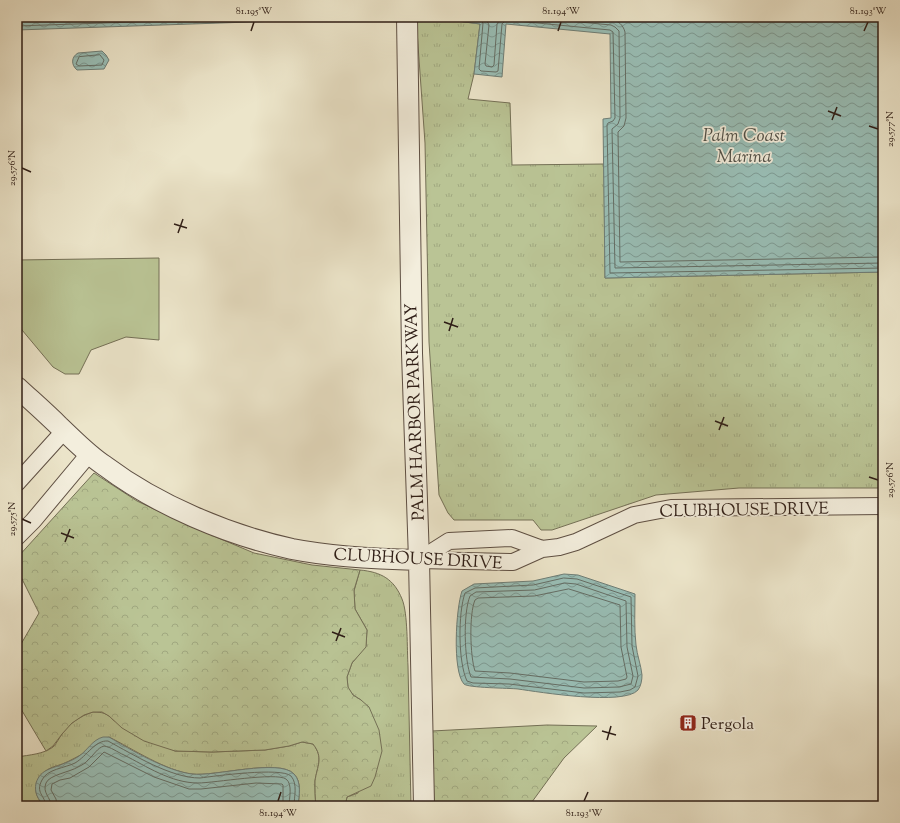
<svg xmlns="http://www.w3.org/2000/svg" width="900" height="823" font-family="'Sorts Mill Goudy',serif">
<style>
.grass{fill:url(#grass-tufts);stroke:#747056}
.forest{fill:url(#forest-crowns);stroke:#747056}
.garden{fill:#bac495;stroke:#747056}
.water{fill:url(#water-waves);stroke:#6e7e77}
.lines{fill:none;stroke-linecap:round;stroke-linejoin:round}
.shore{stroke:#646e66;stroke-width:1}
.minor-casing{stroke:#5e4f43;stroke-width:18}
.tertiary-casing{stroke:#5e4f43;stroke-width:22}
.minor{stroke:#f3eedd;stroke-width:16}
.tertiary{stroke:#f3eedd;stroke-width:20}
.ticks{fill:none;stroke:#2e1d16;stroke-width:1.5}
.labels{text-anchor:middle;stroke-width:3.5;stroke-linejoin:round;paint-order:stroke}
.street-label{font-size:17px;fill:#2e1d16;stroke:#f3eedd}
.poi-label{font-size:17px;fill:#2e1d16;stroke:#f3eedd;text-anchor:start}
.water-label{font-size:18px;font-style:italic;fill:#4e4e46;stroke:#f3eedd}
.neatline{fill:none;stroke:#2e1d16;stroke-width:1.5}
.ticks-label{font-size:10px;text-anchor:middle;fill:#2e1d16}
</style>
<defs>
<pattern id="grass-tufts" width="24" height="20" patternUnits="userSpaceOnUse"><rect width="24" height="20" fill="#bac495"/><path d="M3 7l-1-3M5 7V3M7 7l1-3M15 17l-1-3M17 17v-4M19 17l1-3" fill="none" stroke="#a0a880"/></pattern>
<pattern id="forest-crowns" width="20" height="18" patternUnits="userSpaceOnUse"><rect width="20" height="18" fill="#bac495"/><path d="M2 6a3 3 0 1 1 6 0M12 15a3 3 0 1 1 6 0" fill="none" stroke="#a0a880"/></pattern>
<pattern id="water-waves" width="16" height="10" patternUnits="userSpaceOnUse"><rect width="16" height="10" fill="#99bfb7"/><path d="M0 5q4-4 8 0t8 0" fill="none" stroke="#7d9b94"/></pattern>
</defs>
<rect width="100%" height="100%" fill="#ece5ca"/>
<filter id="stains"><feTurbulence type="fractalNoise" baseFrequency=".005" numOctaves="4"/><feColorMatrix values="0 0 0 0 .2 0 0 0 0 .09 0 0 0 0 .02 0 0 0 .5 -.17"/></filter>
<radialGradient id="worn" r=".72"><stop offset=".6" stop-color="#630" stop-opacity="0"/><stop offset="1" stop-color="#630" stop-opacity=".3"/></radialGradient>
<path class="grass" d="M 416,17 L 428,17 L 480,24 L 474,74 L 468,99 L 510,103 L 512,165 L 604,164 L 605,278 L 883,272 L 883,488 L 739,488 L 656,495 L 552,530 L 541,530 L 533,520 L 454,520 L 448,513 L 439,495 L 429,342 L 425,143 Z
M 360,570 C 381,572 394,579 402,599 C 408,613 407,650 408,666 C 409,713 410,759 411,806 L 345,806 L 347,797 L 358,793 L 361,700 L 353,695 L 348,688 L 347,677 L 352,663 L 366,646 L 367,630 L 355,609 L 354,591 Z
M 93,712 C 102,712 107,713 113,720 L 175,751 L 212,752 L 265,750 L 289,746 L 302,742 L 313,744 C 324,758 317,766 315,781 C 315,789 315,798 316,806 L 298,806 C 299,796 302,782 294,774 C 279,758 214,777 192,774 C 166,771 133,749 109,737 C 97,745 84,754 71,760 C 55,769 45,764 37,784 C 34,793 38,799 44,806 L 18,806 L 17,805 L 17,757 C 29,755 44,754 53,747 C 57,743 59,738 62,734 C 70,723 80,716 93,712 Z"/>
<path class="forest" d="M 94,473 L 137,501 L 190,526 L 254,553 L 312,565 L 360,570 L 354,590 L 355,609 L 367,630 L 366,647 L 352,663 L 347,677 L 348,687 L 353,695 L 361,700 L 369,707 L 379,730 L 382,751 L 375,777 L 371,786 L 347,797 L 345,806 L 316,806 C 315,798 315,789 315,781 C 317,766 324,758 313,744 L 302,742 L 289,746 L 265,750 L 212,752 L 175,751 L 144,741 L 122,728 L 109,716 L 102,712 L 93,712 L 84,715 L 72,723 L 62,734 L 53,746 L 46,751 L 21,709 L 17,706 L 17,651 L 39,613 L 17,569 L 17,558 Z
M 547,725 L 597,726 L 564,758 L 529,806 L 434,806 L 432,731 Z"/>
<path class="garden" d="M 159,258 L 159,340 L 126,337 L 91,350 L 79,374 L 65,374 L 53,367 L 17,324 L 17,260 Z"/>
<path class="water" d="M 17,17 L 395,17 L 17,30 Z
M 428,17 L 883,17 L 883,272 L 605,278 L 603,119 L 611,118 L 610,34 L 506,24 L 502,77 L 474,74 L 480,24 Z
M 102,51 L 106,55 L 109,60 L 104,69 L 77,70 C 71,65 71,57 78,53 Z
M 564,574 L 578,575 L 635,594 C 635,611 634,628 636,645 C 637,655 641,665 642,675 C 642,680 641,686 638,690 C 624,706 539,692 518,689 C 509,688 468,688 464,684 C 452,671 456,608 462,591 L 474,584 L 533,581 Z
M 103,737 L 109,737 C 131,750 167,771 192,774 C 214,777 279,758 294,774 C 302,782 299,796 298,806 L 44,806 C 38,799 34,793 36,783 C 41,768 53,769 65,763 C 70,761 75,759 79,756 C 88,750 92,740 103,737 Z"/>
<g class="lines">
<path class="shore" d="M 458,17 L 480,20 L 483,23 L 479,69 L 481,71 L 496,72 L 498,71 L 502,24 L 506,20 L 610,30 L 613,32 L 615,118 L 613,121 L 608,123 L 607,125 L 610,273 L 883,268
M 485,17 L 489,25 L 485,64 L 486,66 L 492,67 L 494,65 L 497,24 L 502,17
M 527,17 L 611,25 L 615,27 L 619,31 L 620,118 L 618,124 L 612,129 L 615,268 L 883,263
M 592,17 C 605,18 621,17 625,32 L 626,118 L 624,126 L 618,132 L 620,262 L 883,257
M 17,21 L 127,17
M 17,26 L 279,17
M 100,55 L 104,60 L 102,65 L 79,66 L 76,64 L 79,57 Z
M 564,578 L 577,579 L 631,597 L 632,646 L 638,676 L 635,687 L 630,690 L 620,692 L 584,693 L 509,684 L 473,683 L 467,681 C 458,662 458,613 465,593 L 475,588 L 533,585 Z
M 565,583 L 576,584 L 626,601 L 627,647 L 633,676 L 631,684 L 619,687 L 584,688 L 510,679 L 471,677 C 464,660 463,613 470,596 L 476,592 L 534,590 Z
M 569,589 L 620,605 L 621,647 L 627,677 L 626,679 L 618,681 L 584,682 L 510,673 L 475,671 C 470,656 469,614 475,600 L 478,598 L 534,596 Z
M 46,806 C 45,795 35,793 42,780 C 47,769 65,768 75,763 C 87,756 95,740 108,741 C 134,755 171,778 200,778 C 215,776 281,767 291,776 C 298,784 294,797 294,806
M 51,806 C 51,797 42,793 46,783 C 49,775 70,772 78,767 C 82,765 86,763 88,760 C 94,755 97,748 104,746 C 111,747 117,752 124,755 C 146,766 171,783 198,783 C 214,783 276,772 286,779 C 293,784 289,799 289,806
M 57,806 L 56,799 L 51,790 L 52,784 L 60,780 L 70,778 L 89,767 L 104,752 L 154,777 L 189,789 L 201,789 L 256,783 L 282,784 L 283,785 L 283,806"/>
<g class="minor-casing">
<path id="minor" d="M 17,483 L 64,431
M 17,537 L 33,521 L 89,454
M 419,560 L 513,562 L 542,549 L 559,547 L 576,542 L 634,515 L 671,508 L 883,506
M 419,560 L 449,541 L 512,538 L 542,549"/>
</g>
<g class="tertiary-casing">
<path id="tertiary" d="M 407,17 L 412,353 L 419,560 L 424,806
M 17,387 C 31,400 46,413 59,426 C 74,440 88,455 105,466 C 157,505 228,535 292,549 C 333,557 377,559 419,560"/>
</g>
<use href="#minor" class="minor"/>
<use href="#tertiary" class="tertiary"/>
</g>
<path class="ticks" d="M 251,31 L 254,22M 558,31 L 561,22M 864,31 L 868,22M 828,111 L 841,116M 832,120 L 837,107M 869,126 L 878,129M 22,168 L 31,172M 174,224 L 187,228M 178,233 L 183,219M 444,322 L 458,327M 449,331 L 453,318M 715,421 L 728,426M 719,430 L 724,417M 869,477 L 878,480M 22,519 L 31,523M 61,533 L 74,538M 65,542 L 70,529M 332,632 L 345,637M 336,641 L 341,628M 602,731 L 616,735M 607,740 L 611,726M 278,801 L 281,792M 584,801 L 588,792"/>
<defs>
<g id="building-square" transform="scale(0.9)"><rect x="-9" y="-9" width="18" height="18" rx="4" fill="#8f2418" stroke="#f3eedd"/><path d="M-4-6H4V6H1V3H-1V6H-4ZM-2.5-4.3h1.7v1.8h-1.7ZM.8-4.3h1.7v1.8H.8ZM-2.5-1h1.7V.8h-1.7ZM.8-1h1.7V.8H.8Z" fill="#fff"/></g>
</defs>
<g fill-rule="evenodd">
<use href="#building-square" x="688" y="723"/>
</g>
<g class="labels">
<g class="street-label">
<text transform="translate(414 412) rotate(-92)" y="6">PALM HARBOR PARKWAY</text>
<text transform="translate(744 509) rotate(-1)" y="6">CLUBHOUSE DRIVE</text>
<text transform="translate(418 558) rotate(3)" y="6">CLUBHOUSE DRIVE</text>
</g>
<g class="poi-label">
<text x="701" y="729">Pergola</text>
</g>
<g class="water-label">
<text x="744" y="141">Palm Coast<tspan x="744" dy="21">Marina</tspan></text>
</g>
</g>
<rect width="900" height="823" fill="none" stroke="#ece5ca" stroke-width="44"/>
<rect x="22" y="22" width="856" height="779" class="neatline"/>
<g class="ticks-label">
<text x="254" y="14">81.195°W</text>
<text x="561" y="14">81.194°W</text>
<text x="868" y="14">81.193°W</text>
<text transform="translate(889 129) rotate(-90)" y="4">29.577°N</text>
<text transform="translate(11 168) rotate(-90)" y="4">29.576°N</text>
<text transform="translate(889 480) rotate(-90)" y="4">29.576°N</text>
<text transform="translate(11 519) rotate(-90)" y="4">29.575°N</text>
<text x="278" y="816">81.194°W</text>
<text x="584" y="816">81.193°W</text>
</g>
<rect width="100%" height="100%" filter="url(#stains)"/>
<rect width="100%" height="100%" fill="url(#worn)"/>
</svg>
